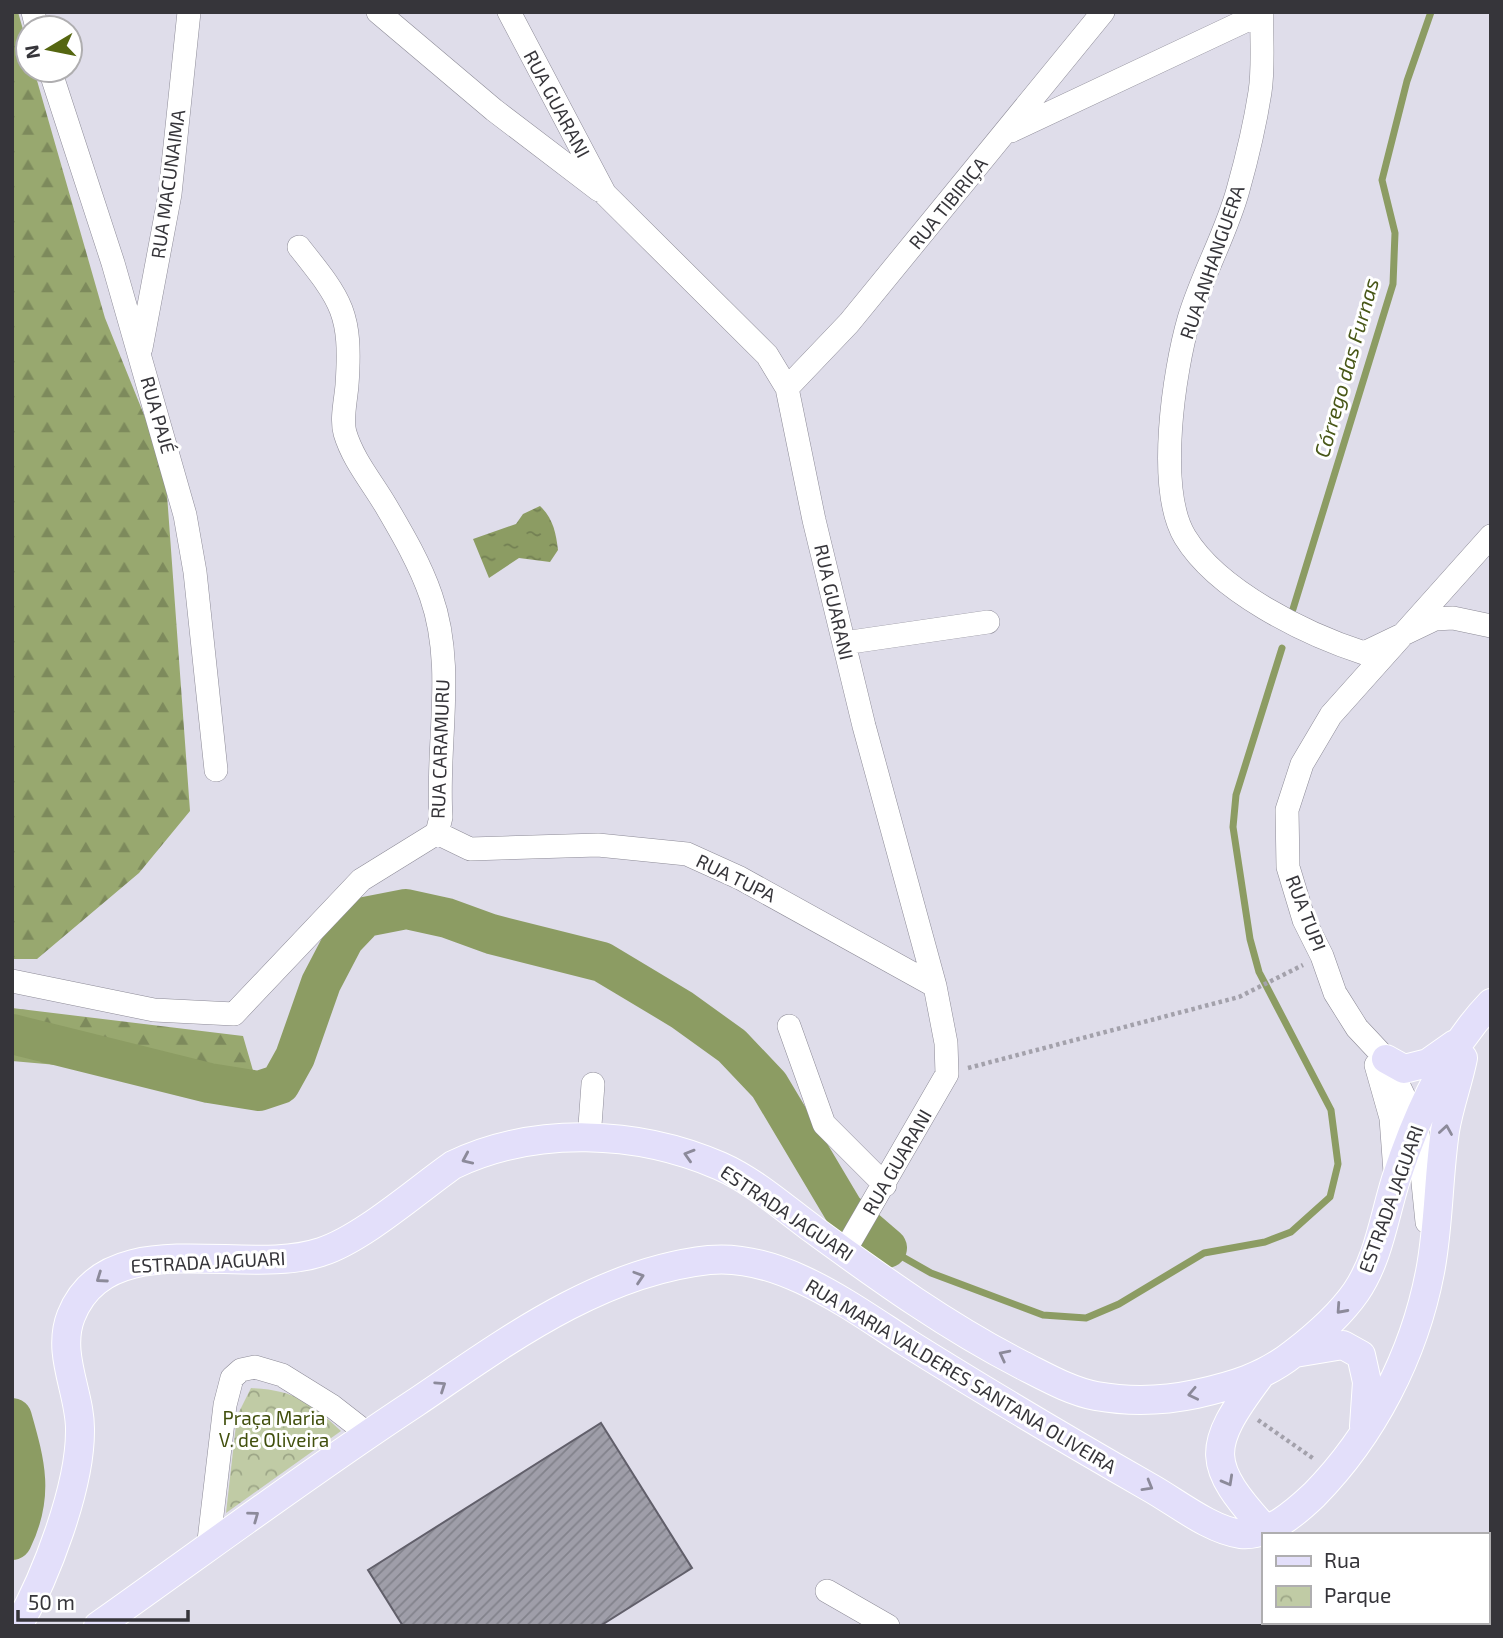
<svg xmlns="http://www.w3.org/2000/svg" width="1503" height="1638" font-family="'Exo 2',sans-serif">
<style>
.forest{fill:url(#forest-firs)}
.park{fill:url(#park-crowns)}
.water{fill:url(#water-ripples)}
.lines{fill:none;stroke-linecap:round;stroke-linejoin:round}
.stream{stroke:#8c9c63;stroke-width:7}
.river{stroke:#8c9c63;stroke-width:40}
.building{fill:url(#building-hatch);stroke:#615f6a;stroke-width:2}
.minor-casing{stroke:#8d8b97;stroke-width:24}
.major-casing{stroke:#fff;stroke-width:30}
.path{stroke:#a3a1ab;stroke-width:4.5;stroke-dasharray:3.5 3.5;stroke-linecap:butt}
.minor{stroke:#fff;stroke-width:23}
.major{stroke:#e3dffa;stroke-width:28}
.oneway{stroke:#8c8a9a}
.labels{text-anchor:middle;stroke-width:6;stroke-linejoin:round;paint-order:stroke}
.street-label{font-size:19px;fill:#36353a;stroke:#fff}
.park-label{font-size:19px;fill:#42500e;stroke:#fff}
.water-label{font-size:21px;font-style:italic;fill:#485717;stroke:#fff}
</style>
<defs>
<pattern id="forest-firs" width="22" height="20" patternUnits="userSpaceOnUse" patternTransform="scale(1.75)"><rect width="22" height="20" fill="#98a86f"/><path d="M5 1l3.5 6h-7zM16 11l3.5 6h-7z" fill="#7d8a5c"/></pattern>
<pattern id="park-crowns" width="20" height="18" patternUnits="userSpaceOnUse" patternTransform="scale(1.75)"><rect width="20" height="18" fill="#c0cba5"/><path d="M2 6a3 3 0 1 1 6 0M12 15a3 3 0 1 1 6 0" fill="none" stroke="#9da687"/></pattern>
<pattern id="water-ripples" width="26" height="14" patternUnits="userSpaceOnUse" patternTransform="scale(1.75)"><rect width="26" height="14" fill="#8c9c63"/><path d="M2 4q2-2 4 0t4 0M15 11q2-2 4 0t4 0" fill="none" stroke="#738053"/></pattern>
<pattern id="building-hatch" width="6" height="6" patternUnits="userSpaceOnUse" patternTransform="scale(1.75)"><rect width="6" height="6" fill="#9f9ea9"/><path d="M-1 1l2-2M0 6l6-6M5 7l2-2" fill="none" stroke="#82828b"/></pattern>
</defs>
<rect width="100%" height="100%" fill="#dfddea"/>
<path class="forest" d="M 12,12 L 18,12 L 28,47 L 28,70 L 34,70 L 105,318 L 165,467 L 190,811 L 139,873 L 37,959 L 12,959 Z
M 12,1008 L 243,1036 L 254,1074 L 225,1080 L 12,1061 Z"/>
<path class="park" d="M 251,1388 C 295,1390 310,1402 341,1431 L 226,1513 L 237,1416 Z"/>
<path class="water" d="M 540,506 C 553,518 556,533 558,550 L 550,562 L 519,558 L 489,578 L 473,539 L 516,524 L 523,514 Z"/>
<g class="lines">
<path class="stream" d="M 1293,609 L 1393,284 L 1395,233 L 1382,180 L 1407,81 L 1431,12
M 887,1248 L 931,1273 L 1043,1315 L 1086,1318 L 1119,1304 L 1204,1253 L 1265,1242 L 1291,1232 L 1330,1197 L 1338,1164 L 1331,1110 L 1259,972 L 1250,939 L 1233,827 L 1236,795 L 1282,648"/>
<path class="river" d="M 12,1034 L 209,1083 L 259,1091 L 280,1084 L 295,1057 L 321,983 L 344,939 L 365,917 L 406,909 L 447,918 L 491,934 L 602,962 L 682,1010 L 732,1046 L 769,1085 L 844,1211 L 887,1248
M 12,1418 C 25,1464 34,1495 12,1540"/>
</g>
<path class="building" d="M 601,1423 L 692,1568 L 600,1626 L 403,1626 L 368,1570 Z"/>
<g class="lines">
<g class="minor-casing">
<path id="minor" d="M 33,12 L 37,28
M 378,12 L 494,110 L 599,190
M 509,12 L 605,194 L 767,355 L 787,388 L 814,520 L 864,726 L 935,986 L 946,1043 L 947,1074 L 844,1252
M 1262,12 C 1261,38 1264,66 1260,92 C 1255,124 1247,158 1238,190 C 1226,234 1202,275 1189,319 C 1174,371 1156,489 1185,537 C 1218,591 1305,634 1364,653 L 1435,619 L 1453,618 L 1491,626
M 50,70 L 113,263 L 185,515 L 195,572 L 216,770
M 1011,131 L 1262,13
M 141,348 L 170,194 L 189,12
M 787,388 L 849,323 L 1103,12
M 844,643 L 988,622
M 437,833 L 470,849 L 598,845 L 687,854 L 740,878 L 935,986
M 12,981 L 154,1010 L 234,1014 L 361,880 L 437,833 L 441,817 C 436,744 456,667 431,596 C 420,564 403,535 386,506 C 372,482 353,460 345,433 C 341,419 346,399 347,385 C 352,313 342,301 299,247
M 789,1026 L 824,1124 L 885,1185
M 1376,1065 L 1391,1118 L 1395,1172
M 589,1139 L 593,1084
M 1427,1222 L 1417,1124 L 1386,1059 L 1357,1028 L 1335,993 L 1322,956 L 1304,920 L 1288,867 L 1287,810 L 1302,764 L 1331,715 L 1491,536
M 208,1549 L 225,1405 L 232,1378 L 241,1370 L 255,1367 L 282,1375 L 332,1406 L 368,1434
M 827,1591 L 888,1626
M 1339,1622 L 1342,1626"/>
</g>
<g class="major-casing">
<path id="major" d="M 1386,1059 L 1404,1069 L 1428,1063 L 1455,1044
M 1295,1353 L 1343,1345 L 1361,1355 L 1367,1382 L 1364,1426
M 1259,1377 C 1206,1448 1206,1464 1266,1530
M 18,1626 C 46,1576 80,1488 80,1431 C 81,1394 56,1354 71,1316 C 108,1222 245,1278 321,1252 C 362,1239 416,1191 453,1165 C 535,1126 637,1130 720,1166 C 754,1181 784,1208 814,1230 C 881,1279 948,1327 1022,1365 C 1046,1377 1070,1391 1096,1396 C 1130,1402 1163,1401 1196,1394 C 1232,1386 1264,1377 1294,1353 C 1316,1336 1340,1315 1356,1292 C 1379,1258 1384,1217 1396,1179 C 1416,1117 1446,1050 1491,1003
M 98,1626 C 204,1551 307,1474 415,1403 C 504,1343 598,1272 709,1260 C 779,1253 850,1306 906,1342 C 986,1392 1067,1440 1149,1487 C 1176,1502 1210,1530 1241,1534 C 1268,1537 1296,1512 1314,1495 C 1373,1435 1414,1355 1430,1272 C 1439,1226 1438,1178 1445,1131 C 1449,1106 1458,1083 1463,1058"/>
</g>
<path class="path" d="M 968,1068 L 1239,997 L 1303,965
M 1258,1420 L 1314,1459"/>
<use href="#minor" class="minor"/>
<use href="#major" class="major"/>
</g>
<defs><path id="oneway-chevron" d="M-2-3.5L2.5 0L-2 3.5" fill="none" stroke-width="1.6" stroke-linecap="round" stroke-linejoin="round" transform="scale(1.75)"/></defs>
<g class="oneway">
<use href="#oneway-chevron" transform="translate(1446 1130) rotate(-81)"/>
<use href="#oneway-chevron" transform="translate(689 1155) rotate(-163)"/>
<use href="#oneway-chevron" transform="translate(467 1159) rotate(156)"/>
<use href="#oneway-chevron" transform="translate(639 1277) rotate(-18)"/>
<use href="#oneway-chevron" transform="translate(101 1278) rotate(145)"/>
<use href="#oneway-chevron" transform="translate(1341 1309) rotate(132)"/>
<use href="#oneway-chevron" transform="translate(1004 1355) rotate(-153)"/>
<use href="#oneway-chevron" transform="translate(441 1386) rotate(-34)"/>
<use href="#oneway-chevron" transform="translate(1193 1394) rotate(168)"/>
<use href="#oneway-chevron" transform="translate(1228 1481) rotate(61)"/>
<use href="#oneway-chevron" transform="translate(1148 1486) rotate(30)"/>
<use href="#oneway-chevron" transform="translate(254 1516) rotate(-36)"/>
</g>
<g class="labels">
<g class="street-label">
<text transform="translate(557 104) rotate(62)" y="7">RUA GUARANI</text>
<text transform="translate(168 184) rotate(-82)" y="7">RUA MACUNAIMA</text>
<text transform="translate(948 203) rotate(-51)" y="7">RUA TIBIRIÇA</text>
<text transform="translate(1212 262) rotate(-71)" y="7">RUA ANHANGUERA</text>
<text transform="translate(158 415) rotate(74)" y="7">RUA PAJÉ</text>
<text transform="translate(834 602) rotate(77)" y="7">RUA GUARANI</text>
<text transform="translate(440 749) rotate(-88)" y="7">RUA CARAMURU</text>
<text transform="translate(736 878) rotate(26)" y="7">RUA TUPA</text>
<text transform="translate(1306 913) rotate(69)" y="7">RUA TUPI</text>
<text transform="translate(897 1162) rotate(-60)" y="7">RUA GUARANI</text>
<text transform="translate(1391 1199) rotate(-70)" y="7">ESTRADA JAGUARI</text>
<text transform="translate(787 1213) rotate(34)" y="7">ESTRADA JAGUARI</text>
<text transform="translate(208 1262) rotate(-3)" y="7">ESTRADA JAGUARI</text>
<text transform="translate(961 1376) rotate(31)" y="7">RUA MARIA VALDERES SANTANA OLIVEIRA</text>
</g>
<g class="park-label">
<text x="274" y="1425">Praça Maria<tspan x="274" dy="22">V. de Oliveira</tspan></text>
</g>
<g class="water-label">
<text transform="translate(1347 368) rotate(-74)" y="7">Córrego das Furnas</text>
</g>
</g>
<rect width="1503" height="1638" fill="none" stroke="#36353a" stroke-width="28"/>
<rect x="1262" y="1533" width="228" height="91" fill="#ffffff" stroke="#afaeb0" stroke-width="2"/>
<rect x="1276" y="1556" width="35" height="10" fill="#e3dffa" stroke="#afaeb0" stroke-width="2"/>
<text x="1324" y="1568" font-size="21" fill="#36353a">Rua</text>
<rect x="1276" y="1586" width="35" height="21" fill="url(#park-crowns)" stroke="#afaeb0" stroke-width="2"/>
<text x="1324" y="1603" font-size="21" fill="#36353a">Parque</text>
<g transform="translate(49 49) rotate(260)"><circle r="33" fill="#ffffff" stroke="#afaeb0" stroke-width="2"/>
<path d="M0-5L12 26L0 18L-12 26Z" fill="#556610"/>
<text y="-10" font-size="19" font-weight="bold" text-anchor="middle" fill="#36353a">N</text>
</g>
<path d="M18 1610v10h170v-10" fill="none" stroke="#36353a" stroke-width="3.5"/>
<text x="28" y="1610" font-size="21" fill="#36353a" stroke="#ffffff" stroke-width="5" paint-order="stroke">50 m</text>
</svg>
